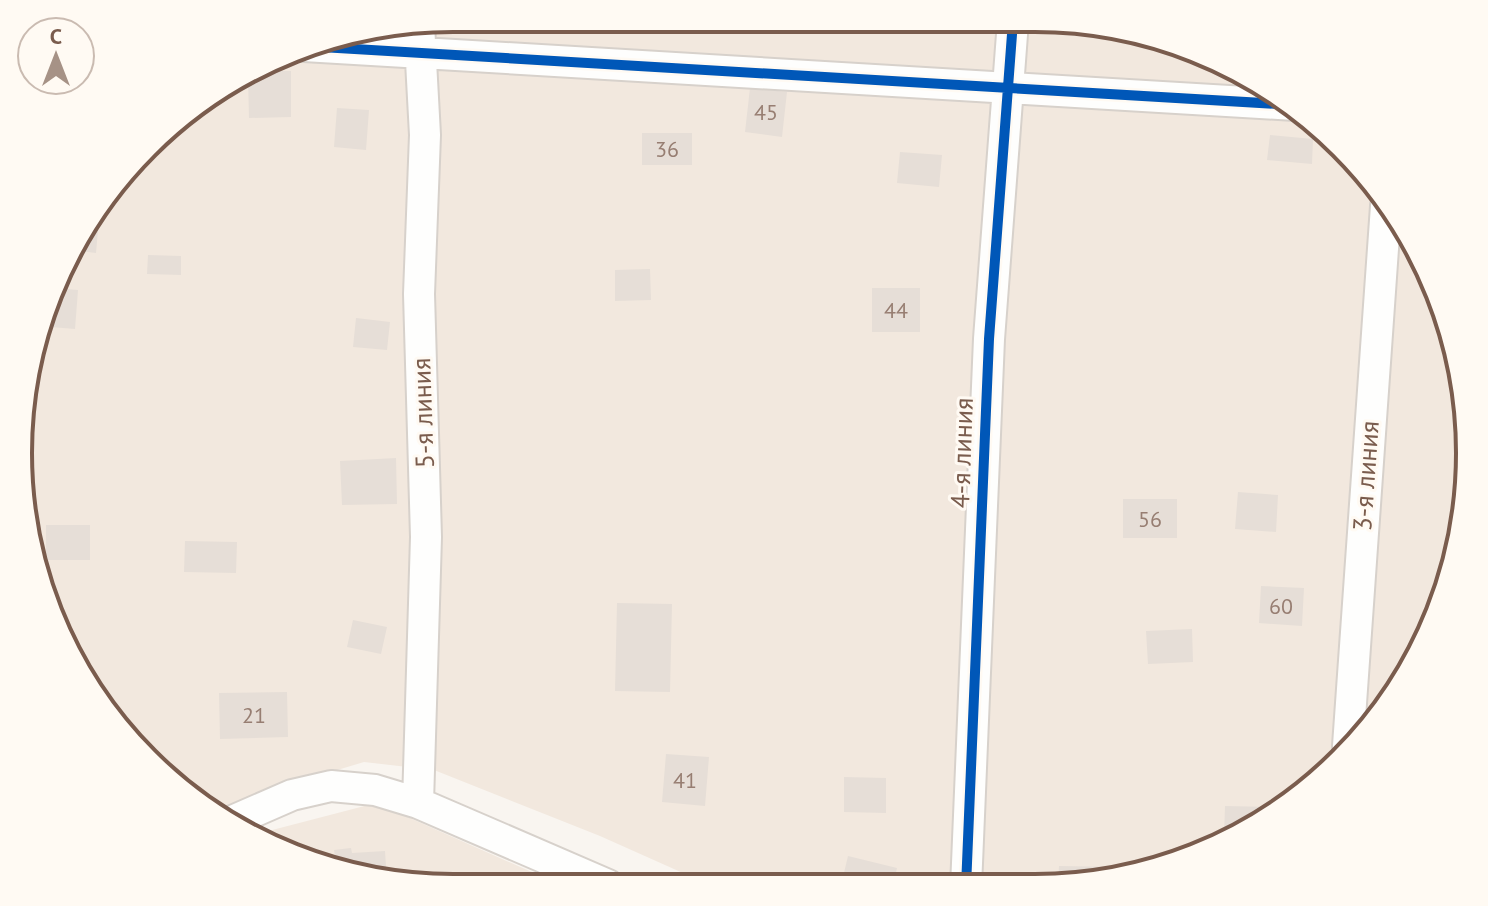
<svg xmlns="http://www.w3.org/2000/svg" width="1488" height="906" font-family="'PT Sans',sans-serif">
<style>
.residential{fill:#f2e8de}
.building{fill:#e6ded7}
.lines{fill:none;stroke-linecap:round;stroke-linejoin:round}
.street-casing{stroke:#d7d1cb;stroke-width:34}
.street{stroke:#fefefd;stroke-width:30}
.cycleway-casing{stroke:#fffaf3;stroke-width:15}
.cycleway{stroke:#0057b8;stroke-width:10}
.labels{text-anchor:middle;stroke-width:6;stroke-linejoin:round;paint-order:stroke}
.number-label{font-size:22px;fill:#977e72}
.street-label{font-size:26px;fill:#7a5c4d;stroke:#fffaf3}
.rim{fill:none;stroke:#7a5c4d;stroke-width:4}
</style>
<rect width="100%" height="100%" fill="#f9f5f0"/>
<path class="residential" d="M 453,18 L 1091,22 L 1201,51 L 1299,108 L 1411,235 L 1466,396 L 1455,565 L 1380,717 L 1252,830 L 1148,873 L 1064,887 L 712,886 L 600,836 L 434,770 L 364,762 L 254,795 L 215,814 L 189,798 L 92,695 L 41,592 L 18,453 L 41,314 L 92,211 L 189,108 L 314,41 Z
M 376,803 L 561,885 L 397,884 L 287,855 L 253,835 Z"/>
<path class="building" d="M 256,71 L 291,71 L 291,117 L 249,118 L 248,76 Z
M 750,88 L 787,92 L 782,137 L 745,132 Z
M 337,108 L 369,110 L 366,150 L 334,147 Z
M 642,133 L 692,133 L 692,165 L 642,165 Z
M 1270,135 L 1313,139 L 1312,164 L 1267,160 Z
M 900,152 L 942,155 L 939,187 L 897,183 Z
M 88,218 L 99,219 L 96,253 L 72,250 Z
M 148,255 L 181,256 L 181,275 L 147,274 Z
M 650,269 L 651,300 L 615,301 L 615,270 Z
M 54,288 L 78,290 L 75,329 L 39,326 L 41,314 Z
M 872,288 L 920,288 L 920,332 L 872,332 Z
M 356,318 L 390,322 L 387,350 L 353,347 Z
M 396,458 L 397,504 L 342,505 L 340,461 Z
M 1238,492 L 1278,495 L 1276,532 L 1235,529 Z
M 1123,499 L 1177,499 L 1177,538 L 1123,538 Z
M 46,525 L 90,525 L 90,560 L 46,560 Z
M 185,541 L 237,542 L 236,573 L 184,572 Z
M 1261,586 L 1304,588 L 1302,626 L 1259,623 Z
M 617,603 L 672,604 L 670,692 L 615,691 Z
M 353,620 L 387,627 L 381,654 L 347,647 Z
M 1192,629 L 1193,662 L 1148,664 L 1146,631 Z
M 287,692 L 288,737 L 220,739 L 219,693 Z
M 666,754 L 709,757 L 705,806 L 662,802 Z
M 844,777 L 886,778 L 886,813 L 844,812 Z
M 1225,806 L 1278,807 L 1252,830 L 1233,838 L 1224,838 Z
M 351,848 L 352,853 L 385,851 L 387,882 L 302,859 L 335,856 L 334,850 Z
M 848,856 L 897,868 L 893,886 L 864,886 L 842,881 Z
M 1059,866 L 1118,867 L 1117,878 L 1058,887 Z"/>
<g class="lines">
<g class="street-casing">
<path id="street" d="M 304,46 L 1295,105
M 1348,746 L 1386,206
M 418,803 L 426,537 L 419,294 L 425,135 L 419,24
M 230,822 L 292,795 L 331,786 L 375,790 L 418,803 L 608,885
M 966,887 L 989,339 L 1013,21"/>
</g>
<use href="#street" class="street"/>
<g class="cycleway-casing">
<path id="cycleway" d="M 304,46 L 1295,105
M 966,887 L 989,339 L 1013,21"/>
</g>
<use href="#cycleway" class="cycleway"/>
</g>
<g class="labels">
<g class="number-label">
<text x="766" y="120">45</text>
<text x="667" y="157">36</text>
<text x="896" y="318">44</text>
<text x="1150" y="527">56</text>
<text x="1281" y="614">60</text>
<text x="254" y="723">21</text>
<text x="685" y="788">41</text>
</g>
<g class="street-label">
<text transform="translate(423 413) rotate(-92)" y="9">5-я линия</text>
<text transform="translate(962 453) rotate(-88)" y="9">4-я линия</text>
<text transform="translate(1366 476) rotate(-86)" y="9">3-я линия</text>
</g>
</g>
<path d="M0 0H1488V906H0ZM453 32H1035A421 421 0 0 1 1456 453V453A421 421 0 0 1 1035 874H453A421 421 0 0 1 32 453V453A421 421 0 0 1 453 32Z" fill="#fffaf3" fill-rule="evenodd"/>
<path class="rim" d="M453 32H1035A421 421 0 0 1 1456 453V453A421 421 0 0 1 1035 874H453A421 421 0 0 1 32 453V453A421 421 0 0 1 453 32Z"/>
<g transform="translate(56 56)"><circle r="38" fill="#fffaf3" stroke="#cabbb1" stroke-width="2"/>
<path d="M0-6L14 30L0 20L-14 30Z" fill="#a69286"/>
<text y="-12" font-size="22" font-weight="bold" text-anchor="middle" fill="#7a5c4d">С</text>
</g>
</svg>
